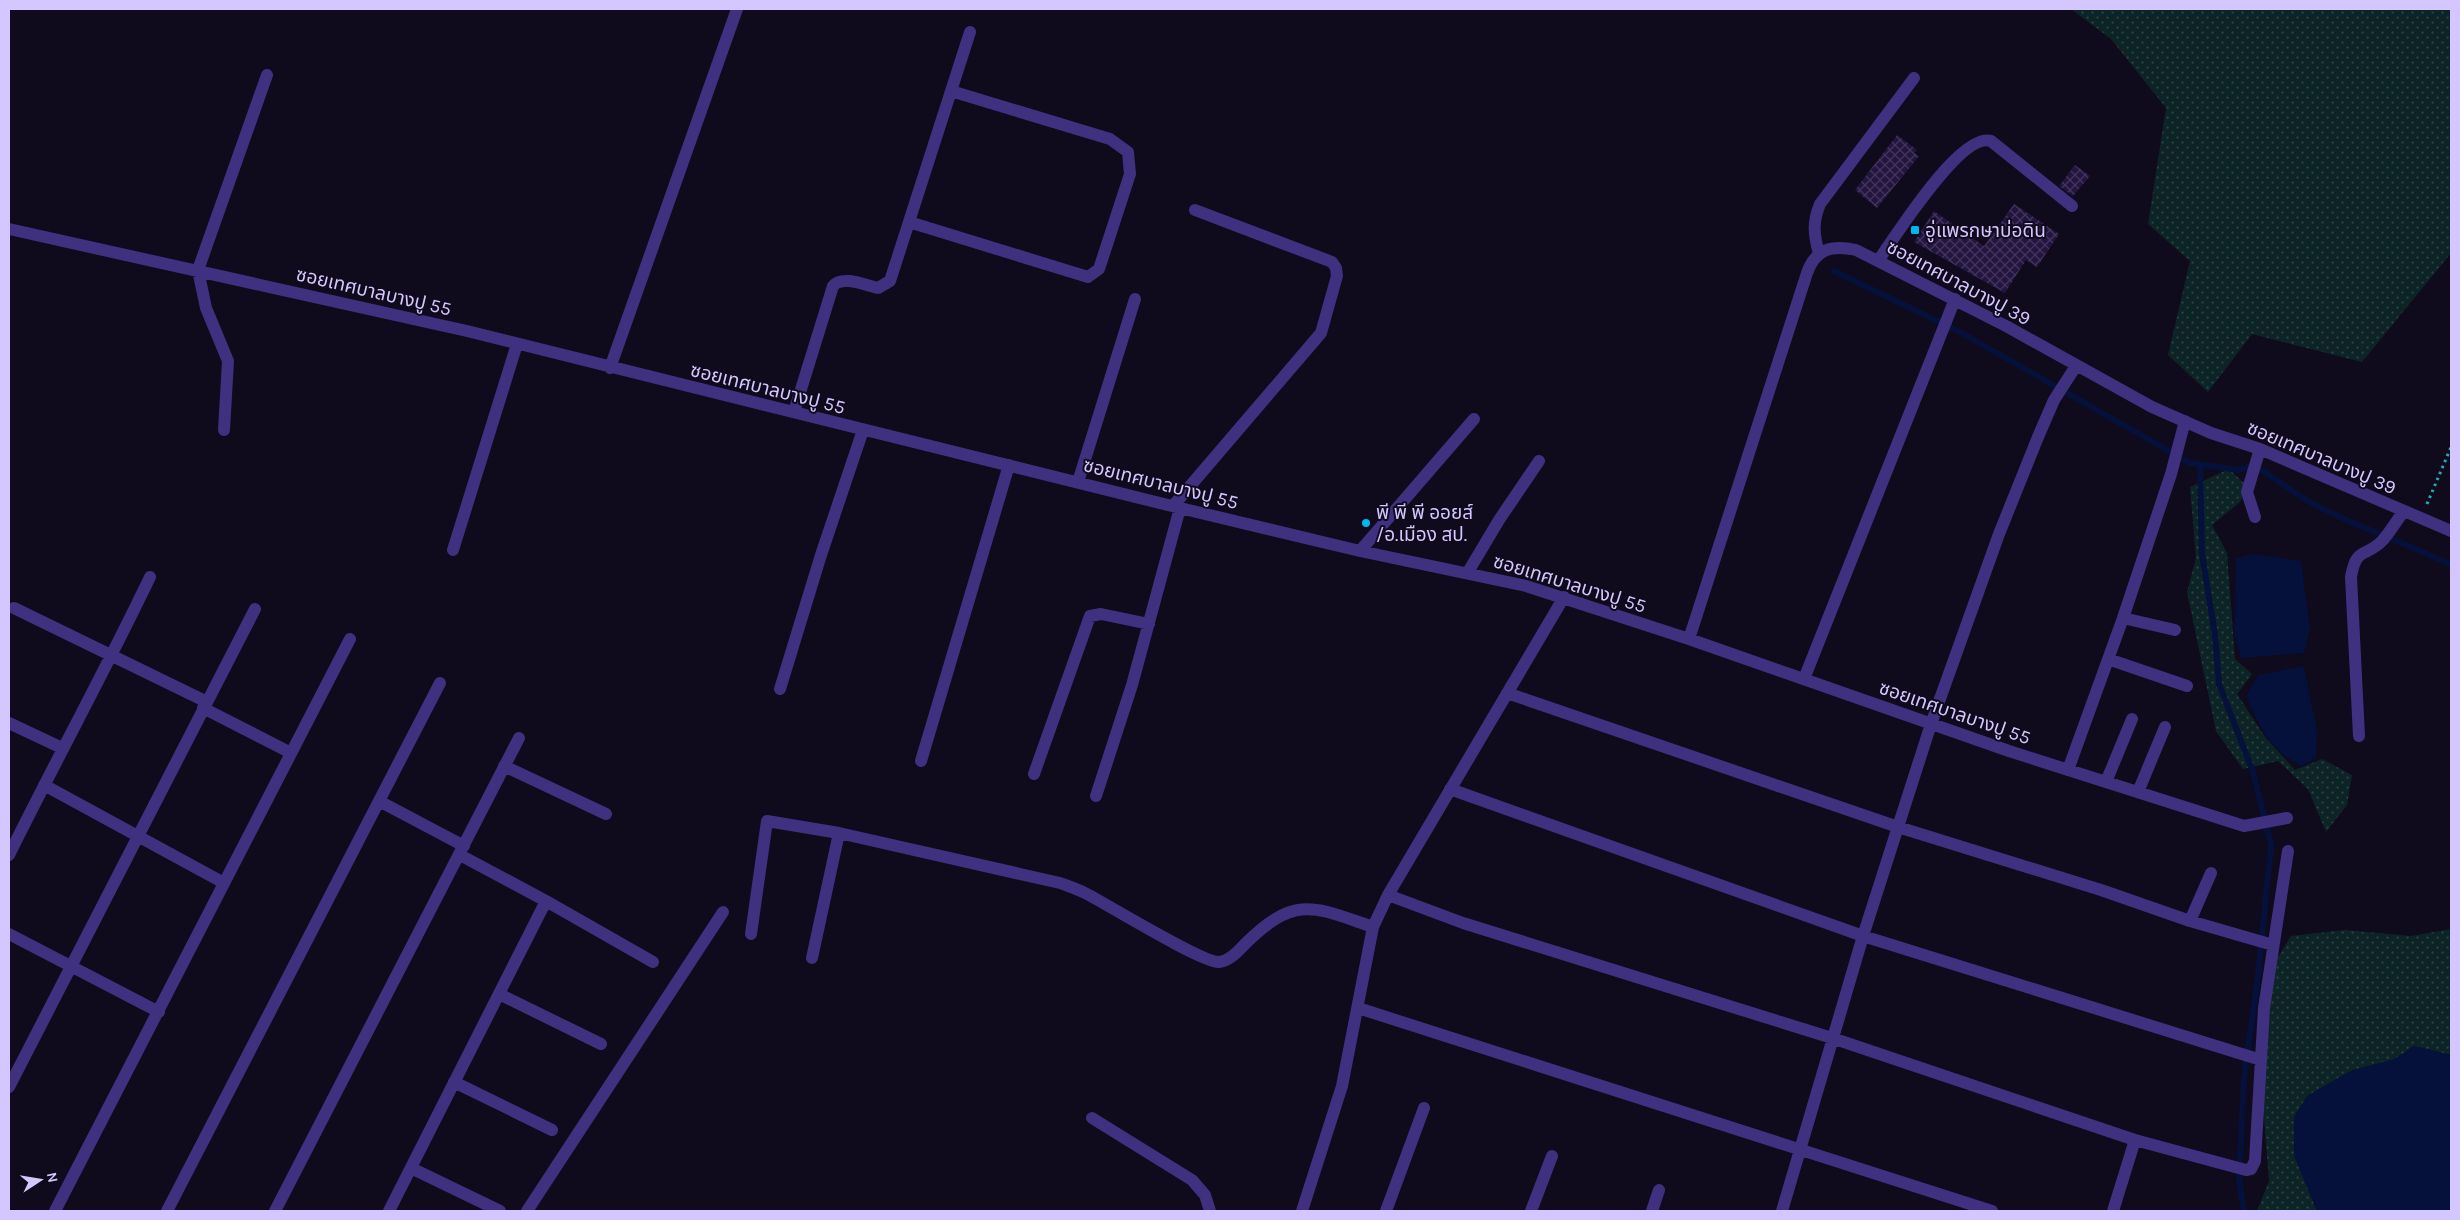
<svg xmlns="http://www.w3.org/2000/svg" width="2460" height="1220" font-family="Karla,'Noto Sans Thai',sans-serif">
<style>
.grass{fill:url(#grass-dots)}
.water{fill:#05113b}
.lines{fill:none;stroke-linecap:round;stroke-linejoin:round}
.stream{stroke:#05113b;stroke-width:6}
.building{fill:url(#building-cross-hatch)}
.path{stroke:#24a9b5;stroke-width:3;stroke-dasharray:2.5 4;stroke-linecap:butt}
.minor{stroke:#3f317f;stroke-width:12}
.poi-dot{fill:#00b6f1;stroke:#100a1d;stroke-width:2}
.labels{text-anchor:middle;stroke-width:4;stroke-linejoin:round;paint-order:stroke}
.poi-label{font-size:19px;fill:#d4c6ff;stroke:#100a1d;text-anchor:start}
.street-label{font-size:19px;fill:#d4c6ff;stroke:#100a1d}
</style>
<defs>
<pattern id="grass-dots" width="8" height="8" patternUnits="userSpaceOnUse" patternTransform="scale(1.25)"><rect width="8" height="8" fill="#0d2427"/><path d="M2 2h.1M6 6h.1" fill="none" stroke="#2f4247" stroke-width="1.8" stroke-linecap="round"/></pattern>
<pattern id="building-cross-hatch" width="8" height="8" patternUnits="userSpaceOnUse" patternTransform="scale(1.25)"><rect width="8" height="8" fill="#23153f"/><path d="M0 0l8 8M0 8l8-8" fill="none" stroke="#42365c"/></pattern>
</defs>
<rect width="100%" height="100%" fill="#100a1d"/>
<path class="grass" d="M 2071,9 L 2451,9 L 2451,253 L 2362,362 L 2252,334 L 2208,392 L 2168,355 L 2190,261 L 2148,224 L 2166,108 L 2111,39 Z
M 2229,469 L 2248,487 L 2240,502 L 2212,525 L 2227,553 L 2235,659 L 2252,674 L 2237,694 L 2265,737 L 2295,770 L 2322,759 L 2352,775 L 2347,805 L 2326,832 L 2308,789 L 2278,761 L 2243,769 L 2216,731 L 2187,592 L 2196,558 L 2190,487 Z
M 2451,929 L 2451,1055 L 2414,1046 L 2395,1059 L 2294,1155 L 2317,1211 L 2257,1211 L 2269,1181 L 2260,1070 L 2269,972 L 2291,936 L 2345,930 L 2411,936 Z"/>
<path class="water" d="M 2254,554 L 2301,561 L 2310,629 L 2304,653 L 2241,658 L 2234,632 L 2236,558 Z
M 2304,666 L 2317,730 L 2316,758 L 2301,766 C 2267,747 2262,730 2246,696 L 2258,675 Z
M 2414,1046 L 2451,1055 L 2451,1211 L 2317,1211 L 2294,1155 L 2294,1117 L 2307,1096 L 2352,1070 L 2395,1059 Z"/>
<g class="lines">
<path class="stream" d="M 1834,271 L 1960,332 L 2190,463 L 2239,470 L 2254,465 C 2271,476 2287,488 2305,499 C 2351,526 2403,541 2451,565
M 2200,465 L 2202,554 L 2215,635 L 2219,684 L 2253,772 L 2271,845 L 2258,976 L 2244,1079 L 2239,1178 L 2244,1211"/>
</g>
<path class="building" d="M 1897,135 L 1917,150 L 1914,153 L 1919,156 L 1877,208 L 1855,190 Z
M 2075,165 L 2090,176 L 2073,196 L 2059,186 Z
M 2014,204 L 2059,234 L 2037,267 L 2026,260 L 2005,293 L 1914,242 L 1934,211 L 1984,246 Z"/>
<g class="lines">
<path class="path" d="M 2427,504 L 2451,447"/>
<path class="minor" d="M 909,222 L 1088,277 L 1099,269 L 1130,174 L 1128,152 L 1110,139 L 951,91
M 9,229 L 467,331 L 1180,508 L 1360,551 L 1526,586 L 1689,639 L 2009,751 L 2244,826 L 2287,818
M 1819,254 C 1814,235 1812,223 1820,204 L 1914,78
M 1878,261 C 1895,237 1961,131 1991,141 L 2072,206
M 610,368 L 737,9
M 794,412 L 833,286 C 842,275 865,285 878,288 L 890,281 L 970,32
M 224,430 L 228,361 L 206,308 L 198,270 L 267,75
M 1078,482 L 1135,299
M 1173,506 L 1321,333 L 1337,276 L 1336,268 L 1332,262 L 1195,210
M 2255,517 L 2247,492 L 2260,449
M 453,550 L 517,344
M 1360,551 L 1474,419
M 1468,572 L 1499,520 L 1539,461
M 14,608 L 207,702
M 2123,618 L 2175,630
M 1689,639 L 1807,273 C 1816,248 1832,245 1856,250 L 2006,326 L 2152,407 L 2211,433 L 2260,449 L 2451,531
M 2108,659 L 2187,686
M 1804,679 L 1955,299
M 780,689 L 821,555 L 863,430
M 1507,693 L 1898,827 L 2101,890 L 2190,921 L 2273,945
M 203,708 L 291,753
M 9,723 L 62,748
M 2359,736 L 2351,577 C 2356,546 2366,558 2383,540 C 2390,532 2397,520 2404,511
M 921,761 L 1009,465
M 504,766 L 606,814
M 2068,770 L 2123,618 L 2171,474 L 2185,421
M 1034,774 L 1090,616 L 1101,614 L 1149,624
M 2106,782 L 2132,719
M 44,785 L 224,883
M 1450,789 L 1863,936 L 2261,1060
M 2138,792 L 2165,727
M 1096,796 L 1132,685 L 1180,508
M 379,801 L 464,846
M 9,855 C 55,762 105,671 150,577
M 1388,895 L 1463,923 L 1832,1038 L 2135,1140 L 2246,1170 L 2251,1169 L 2255,1161 L 2264,1008 L 2288,851
M 546,901 L 653,962
M 2190,921 L 2211,873
M 9,934 L 159,1012
M 751,934 L 767,821 L 839,833 L 1060,883 C 1068,886 1077,889 1085,893 C 1107,904 1202,963 1219,962 C 1230,961 1239,950 1246,943 C 1296,894 1314,907 1373,927
M 812,958 L 839,833
M 499,994 L 601,1044
M 1358,1008 L 1992,1211
M 454,1082 L 552,1130
M 9,1087 L 255,609
M 1092,1118 L 1192,1180 L 1205,1195 L 1210,1211
M 411,1168 L 500,1211
M 55,1211 L 350,639
M 167,1211 L 440,683
M 275,1211 L 519,738
M 389,1211 L 546,901 L 460,855
M 527,1211 L 723,912
M 1302,1211 L 1342,1086 L 1373,927 L 1388,895 L 1564,597
M 1386,1211 L 1424,1108
M 1531,1211 L 1552,1156
M 1652,1211 L 1659,1190
M 1782,1211 L 1863,936 L 1931,724 L 1999,534 L 2038,437 L 2054,400 L 2076,366
M 2113,1211 L 2135,1140"/>
</g>
<g class="poi-dot">
<rect x="1910" y="225" width="10" height="10" rx="2.5"/>
<circle cx="1366" cy="523" r="5"/>
</g>
<g class="labels">
<g class="poi-label">
<text x="1925" y="237">อู่แพรกษาบ่อดิน</text>
<text x="1376" y="519">พี พี พี ออยส์<tspan x="1376" dy="22">/อ.เมือง สป.</tspan></text>
</g>
<g class="street-label">
<text transform="translate(1959 282) rotate(28)" y="7">ซอยเทศบาลบางปู 39</text>
<text transform="translate(374 291) rotate(13)" y="7">ซอยเทศบาลบางปู 55</text>
<text transform="translate(768 388) rotate(14)" y="7">ซอยเทศบาลบางปู 55</text>
<text transform="translate(2322 457) rotate(23)" y="7">ซอยเทศบาลบางปู 39</text>
<text transform="translate(1161 483) rotate(14)" y="7">ซอยเทศบาลบางปู 55</text>
<text transform="translate(1570 583) rotate(17)" y="7">ซอยเทศบาลบางปู 55</text>
<text transform="translate(1955 712) rotate(19)" y="7">ซอยเทศบาลบางปู 55</text>
</g>
</g>
<rect width="2460" height="1220" fill="none" stroke="#d4c6ff" stroke-width="20"/>
<g transform="translate(40 1180) rotate(78)" stroke="#100a1d" stroke-width="4" paint-order="stroke">
<path d="M0-4L9 19L0 12L-9 19Z" fill="#d4c6ff"/>
<text y="-8" font-size="14" font-weight="bold" text-anchor="middle" fill="#d4c6ff">N</text>
</g>
</svg>
